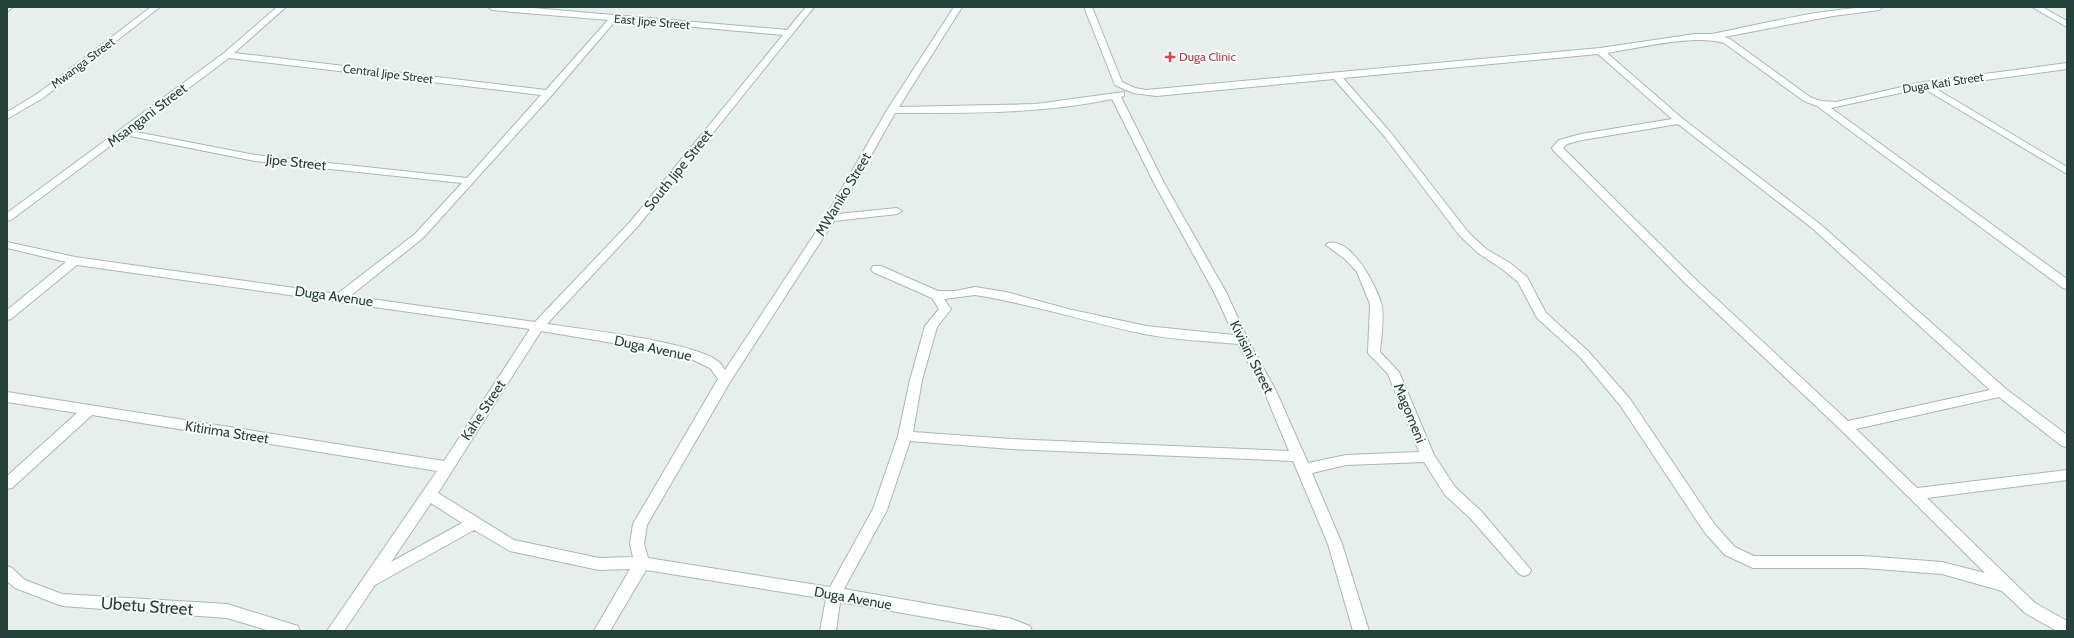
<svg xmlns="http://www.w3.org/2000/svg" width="2074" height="638" font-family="Cabin,sans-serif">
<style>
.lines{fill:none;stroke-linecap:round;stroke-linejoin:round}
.street-casing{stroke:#a8b8b2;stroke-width:2}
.street{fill:#fff;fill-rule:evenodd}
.health-dot{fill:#e0444e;stroke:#f7fbf9;stroke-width:1.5}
.labels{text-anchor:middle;stroke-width:4;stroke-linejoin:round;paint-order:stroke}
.far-street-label{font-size:12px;fill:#24423a;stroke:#f7fbf9}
.far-health-label{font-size:12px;fill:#be3a42;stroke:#f7fbf9;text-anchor:start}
.street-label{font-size:14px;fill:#24423a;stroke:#f7fbf9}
.near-street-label{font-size:17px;fill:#24423a;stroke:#f7fbf9}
</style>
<rect width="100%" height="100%" fill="#e6efeb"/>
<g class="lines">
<g class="street-casing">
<path id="street" d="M 7,7 L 13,7 L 7,12 Z
M 151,7 L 160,7 L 43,98 L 7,119 L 7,112 L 37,94 Z
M 277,7 L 286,7 L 234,53 L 546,90 L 608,20 L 492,10 L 488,7 L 521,7 L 787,30 L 806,7 L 814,7 L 638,226 L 547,324 C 582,329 696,342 719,362 C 721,364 723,367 725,370 L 825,218 L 887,110 L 954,7 L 962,7 L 899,107 L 1036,104 L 1124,92 L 1124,96 L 1121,97 L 1164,183 L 1226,292 L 1248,340 L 1276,391 L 1308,463 L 1346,455 L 1419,452 L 1388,374 L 1368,353 L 1370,304 L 1357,272 L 1345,259 L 1326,245 L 1328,243 C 1351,237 1376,285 1381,303 C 1385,315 1381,339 1380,352 L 1399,372 L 1434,455 L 1455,487 L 1481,511 L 1531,570 L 1529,574 L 1524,576 L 1519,574 L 1471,519 L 1445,495 L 1424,462 L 1346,465 L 1312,473 L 1342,544 L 1369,631 L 1353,631 L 1328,544 L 1293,461 L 1011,449 L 910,441 L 887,510 L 844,589 L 1009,618 L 1030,626 L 1032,631 L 1005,631 L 840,602 L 836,631 L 820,631 L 826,599 L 646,570 L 610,631 L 594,631 L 630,569 L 599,570 L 510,551 L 474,530 L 375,585 L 344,631 L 327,631 L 437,471 L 92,415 L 12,488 L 7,489 L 7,476 L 77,413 L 7,402 L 7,392 L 444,461 L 530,329 L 77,265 L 11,319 L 7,320 L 7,310 L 66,262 L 7,248 L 7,242 L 75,257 L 337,294 L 415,234 L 462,183 L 255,161 L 125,135 L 11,220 L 7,221 L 7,213 L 224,53 ZM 616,20 L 783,35 L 630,222 L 535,322 L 350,296 L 423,238 L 552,95 ZM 229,58 L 541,95 L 467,178 L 255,155 L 131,131 ZM 1112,99 L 1154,183 L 1214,292 L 1234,335 L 1146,326 L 1068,309 L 1006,292 L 975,287 L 955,291 L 938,291 L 881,266 L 873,266 L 871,269 L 873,272 L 932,298 L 939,309 L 925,326 L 910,380 L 898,436 L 873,509 L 830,587 L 648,558 L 644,544 L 647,525 L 730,382 L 834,221 L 897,214 L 902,211 L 897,208 L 838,214 L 895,113 C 968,113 1041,114 1112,99 ZM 975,295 C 1032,304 1087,322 1144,334 C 1175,340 1207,341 1238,344 L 1264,391 L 1289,451 L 1011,439 L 913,432 L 922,380 L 937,327 L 951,309 L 944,299 ZM 541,331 L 661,351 L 691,359 L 710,368 L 718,379 L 633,524 L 630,544 L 633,557 L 599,558 L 514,540 L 438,493 ZM 431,503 L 462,523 L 391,562 Z
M 1084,7 L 1092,7 L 1122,82 L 1135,88 L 1146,90 L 1600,48 L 1695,34 L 1712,34 C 1768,23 1826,7 1883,7 L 1879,10 L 1833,16 L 1724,37 L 1730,39 L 1810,97 L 1821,101 L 1836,102 L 1924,82 L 2067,63 L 2067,69 L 1933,87 L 2067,167 L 2067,174 L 1923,88 L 1831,108 L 2067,279 L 2067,289 L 2063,288 L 1817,106 L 1804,101 L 1724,43 C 1694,34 1639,48 1607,53 L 1683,119 L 1820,224 L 2006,389 L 2067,435 L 2067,447 L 2062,446 L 1999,397 L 1856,429 L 1917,488 L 2067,470 L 2067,480 L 1927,498 L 2035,603 L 2067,621 L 2067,631 L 2057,631 L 2025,613 L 2002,591 L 1942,574 L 1863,568 L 1753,568 L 1725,555 L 1705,533 L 1620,405 L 1580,357 L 1537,318 L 1518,282 L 1502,269 L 1478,253 L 1460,236 L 1385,137 L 1334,79 L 1156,96 L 1133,93 L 1115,85 ZM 1598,54 L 1672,119 L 1581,134 L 1559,140 L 1552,148 L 1553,150 L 1686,284 L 1840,429 L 1985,573 L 1942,562 L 1863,556 L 1754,556 L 1735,547 L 1715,525 L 1630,399 L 1588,351 L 1546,313 L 1527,277 L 1510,263 L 1486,249 L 1468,232 L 1391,133 L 1343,78 ZM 1678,124 L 1812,228 L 1990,390 L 1848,421 L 1694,278 L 1563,148 L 1567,144 L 1582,140 Z
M 2032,7 L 2042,7 L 2067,21 L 2067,27 Z
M 7,566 L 12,568 L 25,580 L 62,594 L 227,604 L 298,626 L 300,631 L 270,631 L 227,618 L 62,606 L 15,588 L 7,581 Z"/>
</g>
<use href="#street" class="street"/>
</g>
<path class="health-dot" d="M1168 51h4v4h4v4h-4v4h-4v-4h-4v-4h4z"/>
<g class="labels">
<g class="far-street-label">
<text transform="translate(652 22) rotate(5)" y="4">East Jipe Street</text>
<text transform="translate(83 63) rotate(-37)" y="4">Mwanga Street</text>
<text transform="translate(388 74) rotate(7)" y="4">Central Jipe Street</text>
<text transform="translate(1943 83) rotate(-9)" y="4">Duga Kati Street</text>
</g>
<g class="far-health-label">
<text x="1179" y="61">Duga Clinic</text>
</g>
<g class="street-label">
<text transform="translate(147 115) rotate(-37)" y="5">Msangani Street</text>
<text transform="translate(296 162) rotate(6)" y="5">Jipe Street</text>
<text transform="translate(678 170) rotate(-51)" y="5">South Jipe Street</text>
<text transform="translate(843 194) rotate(-59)" y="5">MWaniko Street</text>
<text transform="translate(334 296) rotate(8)" y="5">Duga Avenue</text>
<text transform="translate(653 348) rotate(12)" y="5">Duga Avenue</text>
<text transform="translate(1252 357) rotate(63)" y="5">Kivisini Street</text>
<text transform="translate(483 410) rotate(-57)" y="5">Kahe Street</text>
<text transform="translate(1410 413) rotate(68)" y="5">Magomeni</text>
<text transform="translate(227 432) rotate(9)" y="5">Kitirima Street</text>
<text transform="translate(853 598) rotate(10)" y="5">Duga Avenue</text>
</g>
<g class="near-street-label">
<text transform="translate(147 606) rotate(4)" y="6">Ubetu Street</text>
</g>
</g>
<rect width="2074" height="638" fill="none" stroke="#24423a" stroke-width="16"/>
</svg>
